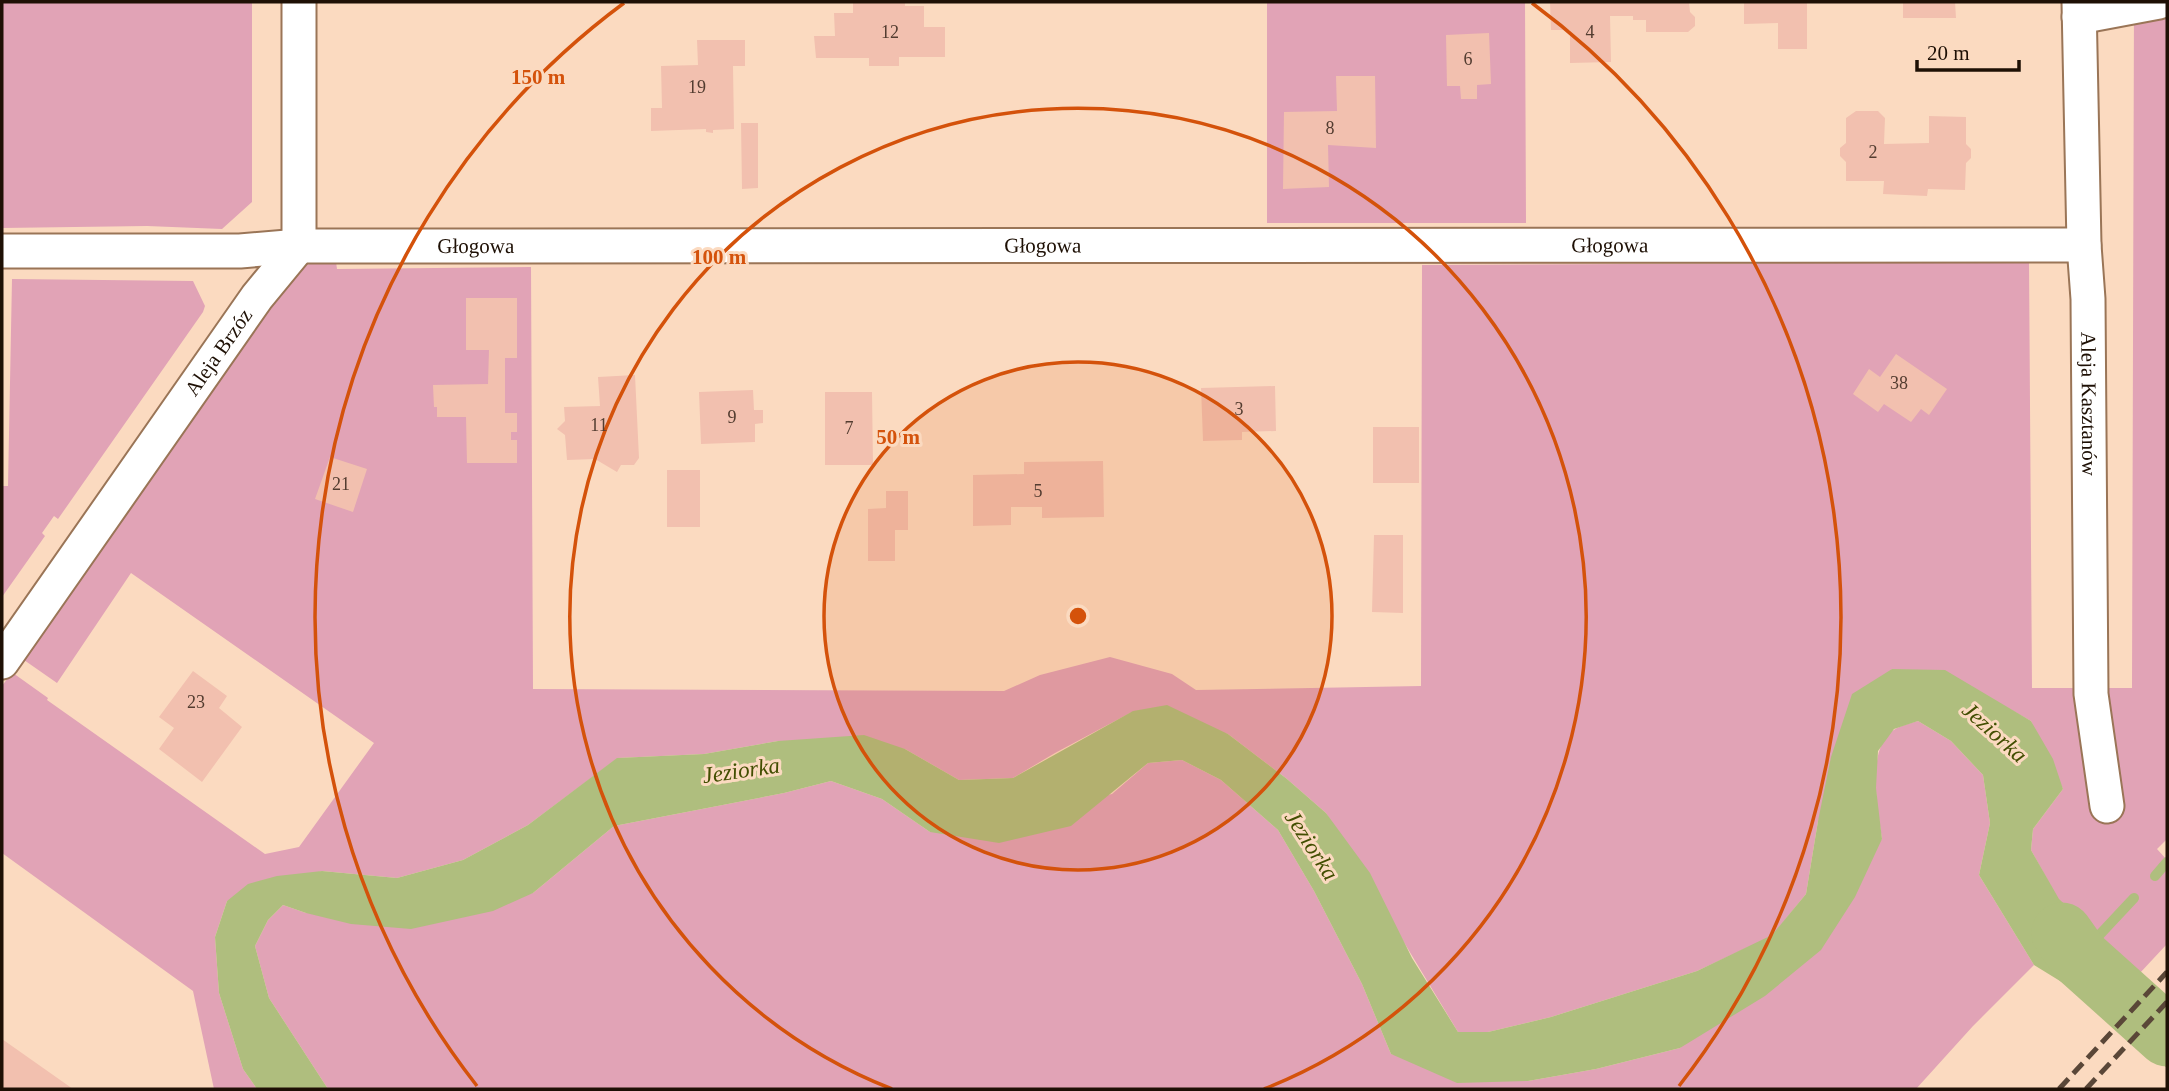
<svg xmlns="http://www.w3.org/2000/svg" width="2169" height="1091" font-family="'Times New Roman',serif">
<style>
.green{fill:#e1a3b6}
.water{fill:#afbe7e}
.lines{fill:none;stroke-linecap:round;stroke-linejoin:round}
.stream{stroke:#afbe7e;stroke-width:10}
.river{stroke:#afbe7e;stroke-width:61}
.building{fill:#f2c0af}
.minor-casing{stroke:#9a7557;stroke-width:37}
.minor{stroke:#fff;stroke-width:33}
.rail{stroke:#5a4738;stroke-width:5;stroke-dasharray:14 7;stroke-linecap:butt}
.ring{fill:none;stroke:#d4520b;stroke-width:3.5}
.labels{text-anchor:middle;stroke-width:6;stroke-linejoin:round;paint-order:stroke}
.number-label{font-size:18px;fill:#533c30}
.street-label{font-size:21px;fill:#1e1005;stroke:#fbdac0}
.water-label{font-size:23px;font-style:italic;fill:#424e01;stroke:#fbdac0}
.centre{fill:#d4520b;stroke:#fbdac0;stroke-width:3.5}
.ring-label{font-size:21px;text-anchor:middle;font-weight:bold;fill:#d4520b;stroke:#fbdac0;stroke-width:6;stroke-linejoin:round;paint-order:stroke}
</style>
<rect width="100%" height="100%" fill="#fbdac0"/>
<path class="green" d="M 2,2 L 252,2 L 252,202 L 222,229 L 147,226 L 2,228 Z
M 1267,2 L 1525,2 L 1526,223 L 1267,223 Z
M 2134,2 L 2167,2 L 2167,839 L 2157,849 L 2167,860 L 2167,944 L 2139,974 L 2058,899 L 2031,850 L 2033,829 L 2063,789 L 2031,721 L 1999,703 L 1892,669 L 1818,821 L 1806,894 L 1772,936 L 1697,971 L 1551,1017 L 1488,1032 L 1458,1032 L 1326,813 L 1287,779 L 1228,734 L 1132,712 L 1055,753 L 1013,778 L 959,780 L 905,749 L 778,741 L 704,754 L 618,758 L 528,825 L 463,860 L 397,878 L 322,871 L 227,901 L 215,937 L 219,993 L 243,1069 L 257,1089 L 214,1089 L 193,991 L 2,853 L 2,686 L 10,675 L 13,673 L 48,698 L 47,700 L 265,854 L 299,847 L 374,743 L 131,573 L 57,683 L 24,660 L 257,321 L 304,266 L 312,263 L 336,262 L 337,269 L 531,267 L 533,689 L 1004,691 L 1040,675 L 1110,657 L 1172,674 L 1196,690 L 1421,686 L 1422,265 L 2029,262 L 2032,688 L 2132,688 Z
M 12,279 L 193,281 L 205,306 L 203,312 L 58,519 L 54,516 L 42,533 L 45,536 L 2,597 L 2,486 L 8,486 Z
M 1918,721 L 1951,741 L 1983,775 L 1990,823 L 1979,875 L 2034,965 L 1973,1026 L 1916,1089 L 328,1089 L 269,998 L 255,946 L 268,920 L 283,905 L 306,913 L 533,893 L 614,826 L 784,793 L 831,781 L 882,799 L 930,832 L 1112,794 L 1148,763 L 1182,760 L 1221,780 L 1278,830 L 1314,891 L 1362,984 L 1391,1054 L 1528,1081 L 1596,1069 L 1680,1048 L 1882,839 C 1878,809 1864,745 1897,728 C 1903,725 1911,723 1918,721 Z"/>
<path class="water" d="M 1892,669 L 1945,670 L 2031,721 L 2053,759 L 2063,789 L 2033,829 L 2031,850 L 2059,899 L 2139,974 L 2107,1010 L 2034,965 L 1979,875 L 1990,823 L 1983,775 L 1951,741 L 1918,721 L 1894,729 L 1878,751 L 1876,788 L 1882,839 L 1855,897 L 1821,950 L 1765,996 L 1680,1048 L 1596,1069 L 1528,1081 L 1457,1083 L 1391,1054 L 1362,984 L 1314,891 L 1278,830 L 1221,780 L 1182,760 L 1148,763 L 1071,826 L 999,843 L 930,832 L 882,799 L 831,781 L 784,793 L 614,826 L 533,893 L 493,911 L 411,929 L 351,924 L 306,913 L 283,905 L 268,920 L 255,946 L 269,998 L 328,1089 L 257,1089 L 243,1069 L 219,993 L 215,937 L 227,901 L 248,884 L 277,876 L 322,871 L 397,878 L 463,860 L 528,825 L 617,758 L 704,754 L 778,741 L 864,735 L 905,749 L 959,780 L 1013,778 L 1133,711 L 1167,705 L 1228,734 L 1287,779 L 1326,813 L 1370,873 L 1412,958 L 1458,1032 L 1488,1032 L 1551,1017 L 1697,971 L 1772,935 L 1806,894 L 1818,821 L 1831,757 L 1852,694 Z
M 2167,1027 L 2167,1068 L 2147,1049 Z"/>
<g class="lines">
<path class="stream" d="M 2155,876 L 2167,862
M 2090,945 L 2134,898"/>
<path class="river" d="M 2062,933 L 2079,957 L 2167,1036"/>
</g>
<path class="building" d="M 853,2 L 905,2 L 905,6 L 924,6 L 924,27 L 945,27 L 945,57 L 899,57 L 899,66 L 869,66 L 869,58 L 816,58 L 814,36 L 835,36 L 834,13 L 853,13 Z
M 1550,2 L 1689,2 L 1690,12 L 1695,17 L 1695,26 L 1688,32 L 1646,32 L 1646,20 L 1633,20 L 1633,16 L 1610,16 L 1611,62 L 1570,63 L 1570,30 L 1551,30 Z
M 1744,2 L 1807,2 L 1807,49 L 1778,49 L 1778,23 L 1744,24 Z
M 1903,2 L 1955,2 L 1956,18 L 1903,18 Z
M 1489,33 L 1491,84 L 1477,85 L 1477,99 L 1461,99 L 1460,86 L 1447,86 L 1446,35 Z
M 697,40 L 745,40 L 745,66 L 733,66 L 734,129 L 713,130 L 713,133 L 706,132 L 706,129 L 651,131 L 651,108 L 662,108 L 661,66 L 698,65 Z
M 1336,76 L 1375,76 L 1376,148 L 1328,145 L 1329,187 L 1283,189 L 1284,112 L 1337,111 Z
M 1856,111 L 1878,111 L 1885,118 L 1884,144 L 1929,143 L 1929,116 L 1966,117 L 1966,144 L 1971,149 L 1971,158 L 1966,163 L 1965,190 L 1928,189 L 1927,196 L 1883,194 L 1884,181 L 1846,181 L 1846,162 L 1840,156 L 1840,148 L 1846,143 L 1846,118 Z
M 741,123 L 758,123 L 758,188 L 742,189 Z
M 466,298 L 517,298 L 517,358 L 505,358 L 505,413 L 517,413 L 517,432 L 511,432 L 511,440 L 517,440 L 517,463 L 467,463 L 466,417 L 437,417 L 437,407 L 434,407 L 433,385 L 488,384 L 489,350 L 466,350 Z
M 1896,354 L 1947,389 L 1929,415 L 1921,409 L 1911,422 L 1884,404 L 1878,412 L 1853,394 L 1869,369 L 1880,377 Z
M 635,375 L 639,458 L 634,465 L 621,465 L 617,472 L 595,459 L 567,460 L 565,435 L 557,429 L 565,421 L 564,407 L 600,406 L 598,377 Z
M 1275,386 L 1276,431 L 1242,432 L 1242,440 L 1203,441 L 1201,388 Z
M 753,390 L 754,410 L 763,410 L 763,423 L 755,424 L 755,442 L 701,444 L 699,392 Z
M 825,392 L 872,392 L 873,465 L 825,465 Z
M 1373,427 L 1419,427 L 1419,483 L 1373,483 Z
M 330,457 L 367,469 L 353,512 L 315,499 Z
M 1103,461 L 1104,517 L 1042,518 L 1042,507 L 1011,507 L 1011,525 L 973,526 L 973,475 L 1024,474 L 1024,462 Z
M 667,470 L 700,470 L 700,527 L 667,527 Z
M 886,491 L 908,491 L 908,530 L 895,530 L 895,561 L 868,561 L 868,509 L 886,508 Z
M 1374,535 L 1403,535 L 1403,613 L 1372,612 Z
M 193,671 L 227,696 L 219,708 L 242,727 L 202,782 L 159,749 L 174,728 L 159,717 Z
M 2,1039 L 73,1089 L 2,1089 Z"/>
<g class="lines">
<g class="minor-casing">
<g id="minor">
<path id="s1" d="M 2079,2 L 2084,245 L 2088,299 L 2091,694 L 2107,806"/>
<path d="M 2079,17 L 2159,2"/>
<path id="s2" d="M 2,251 L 240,251 L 299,246 L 2084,245"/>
<path id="s3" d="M 2,662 L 257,297 L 299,246 L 299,2"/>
</g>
</g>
<use href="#minor" class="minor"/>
<path class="rail" d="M 2059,1089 L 2167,972
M 2086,1089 L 2167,1002"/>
</g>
<circle cx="1078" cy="616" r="254" fill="#d4520b" fill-opacity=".12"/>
<g class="ring">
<circle cx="1078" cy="616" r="254"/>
<path d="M892 1089A508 508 0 1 1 1264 1089"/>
<path d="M477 1086A763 763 0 0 1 624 3M1532 3A763 763 0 0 1 1679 1086"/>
</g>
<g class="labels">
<g class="number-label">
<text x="890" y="38">12</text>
<text x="1590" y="38">4</text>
<text x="1468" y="65">6</text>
<text x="697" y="93">19</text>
<text x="1330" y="134">8</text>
<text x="1873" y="158">2</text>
<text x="1899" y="389">38</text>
<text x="1239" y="415">3</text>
<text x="732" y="423">9</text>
<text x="599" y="431">11</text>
<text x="849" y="434">7</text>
<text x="341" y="490">21</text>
<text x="1038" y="497">5</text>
<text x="196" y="708">23</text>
</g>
<g class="street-label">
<text dy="7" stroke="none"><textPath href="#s2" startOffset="474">Głogowa</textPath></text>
<text dy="7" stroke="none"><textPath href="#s2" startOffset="1041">Głogowa</textPath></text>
<text dy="7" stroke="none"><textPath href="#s2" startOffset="1608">Głogowa</textPath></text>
<text dy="7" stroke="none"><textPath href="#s3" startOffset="378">Aleja Brzóz</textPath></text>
<text dy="7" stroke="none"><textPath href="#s1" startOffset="402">Aleja Kasztanów</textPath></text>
</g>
<g class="water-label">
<text transform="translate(1995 732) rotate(42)" y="8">Jeziorka</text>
<text transform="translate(741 770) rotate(-8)" y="8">Jeziorka</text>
<text transform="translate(1312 845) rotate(57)" y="8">Jeziorka</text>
</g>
</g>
<circle cx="1078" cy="616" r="10" class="centre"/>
<g class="ring-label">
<text x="538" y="84">150 m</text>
<text x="719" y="264">100 m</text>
<text x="898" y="444">50 m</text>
</g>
<rect width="2169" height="1091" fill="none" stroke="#1e1005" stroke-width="7"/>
<path d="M1917 60v10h102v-10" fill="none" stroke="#1e1005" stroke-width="3.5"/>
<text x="1927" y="60" font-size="21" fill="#1e1005" stroke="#fbdac0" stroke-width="5" paint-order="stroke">20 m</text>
</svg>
